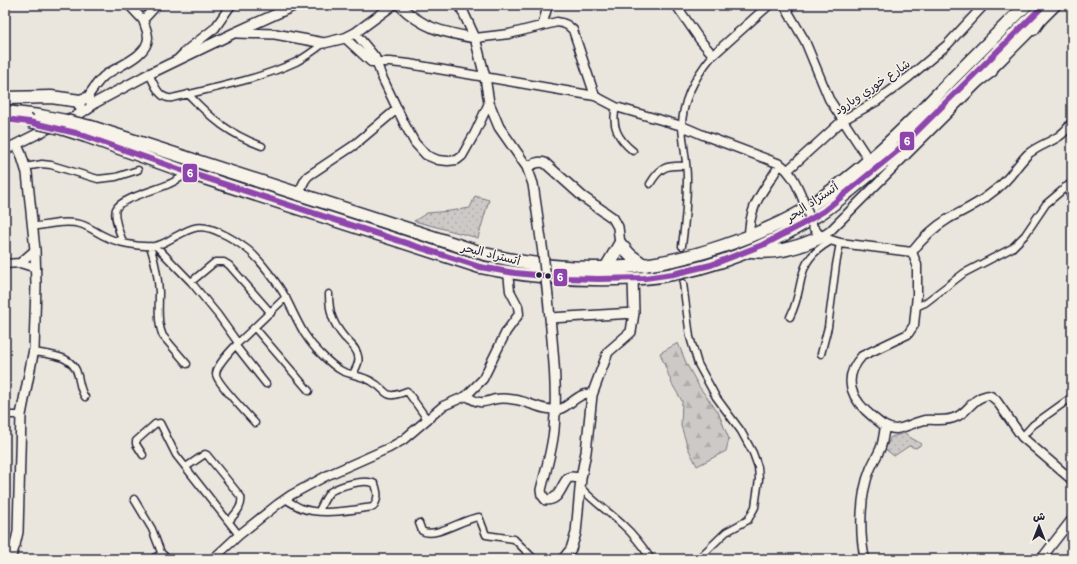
<svg xmlns="http://www.w3.org/2000/svg" width="1077" height="564" font-family="'Balsamiq Sans','Playpen Sans Arabic',sans-serif">
<style>
.green{fill:url(#green-dots);stroke:#787680}
.forest{fill:url(#forest-firs);stroke:#787680}
.lines{fill:none;stroke-linecap:round;stroke-linejoin:round}
.minor-tunnel{stroke:#c2bfbd;stroke-width:6;stroke-dasharray:6 3;stroke-linecap:butt}
.minor-casing{stroke:#22223b;stroke-width:9}
.tertiary-casing{stroke:#22223b;stroke-width:11}
.secondary-casing{stroke:#22223b;stroke-width:12}
.motorway-casing{stroke:#22223b;stroke-width:15}
.minor{stroke:#f7f3e8;stroke-width:6}
.tertiary{stroke:#f7f3e8;stroke-width:8}
.secondary{stroke:#f7f3e8;stroke-width:9}
.motorway{stroke:#f7f3e8;stroke-width:12}
.tertiary-bridge-casing{stroke:#22223b;stroke-width:11;stroke-linecap:butt}
.secondary-bridge-casing{stroke:#22223b;stroke-width:12;stroke-linecap:butt}
.motorway-bridge-casing{stroke:#22223b;stroke-width:15;stroke-linecap:butt}
.tertiary-bridge{stroke:#f7f3e8;stroke-width:8}
.secondary-bridge{stroke:#f7f3e8;stroke-width:9}
.motorway-bridge{stroke:#f7f3e8;stroke-width:12}
.bus-1-casing{stroke:#f7f3e8;stroke-width:9}
.bus-1{stroke:#8e44ad;stroke-width:6}
.bus-dot{fill:#22223b;stroke:#f7f3e8;stroke-width:1.5}
.labels{text-anchor:middle;stroke-width:3;stroke-linejoin:round;paint-order:stroke}
.street-label{font-size:12px;fill:#22223b;stroke:#f7f3e8}
.line-badge{stroke:#f7f3e8;stroke-width:1.5}
.badge-label{font-size:11px;text-anchor:middle;font-weight:bold;fill:#fff}
</style>
<defs>
<pattern id="green-dots" width="8" height="8" patternUnits="userSpaceOnUse"><rect width="8" height="8" fill="#cdc9c6"/><path d="M2 2h.1M6 6h.1" fill="none" stroke="#b0acab" stroke-width="1.8" stroke-linecap="round"/></pattern>
<pattern id="forest-firs" width="22" height="20" patternUnits="userSpaceOnUse"><rect width="22" height="20" fill="#cdc9c6"/><path d="M5 1l3.5 6h-7zM16 11l3.5 6h-7z" fill="#b0acab"/></pattern>
</defs>
<rect width="100%" height="100%" fill="#eae6de"/>
<filter id="ink" filterUnits="userSpaceOnUse"><feTurbulence type="fractalNoise" baseFrequency=".025" numOctaves="2"/><feDisplacementMap in="SourceGraphic" scale="8" xChannelSelector="R" yChannelSelector="G"/><feConvolveMatrix kernelMatrix="1 2 1 2 8 2 1 2 1" color-interpolation-filters="sRGB"/></filter>
<g filter="url(#ink)">
<path class="green" d="M 475,196 L 489,200 L 478,238 L 414,221 L 427,213 L 450,211 L 470,208 Z
M 905,433 L 911,438 L 922,444 L 916,448 L 909,446 L 894,456 L 885,449 L 891,437 Z"/>
<path class="forest" d="M 678,343 L 687,365 L 700,388 L 718,412 L 729,439 L 726,451 L 697,466 L 688,448 L 681,426 L 682,401 L 672,384 L 660,353 Z"/>
<g class="lines">
<path class="minor-tunnel" d="M 682,246 L 683,283"/>
<g class="minor-casing">
<path id="minor" d="M 149,74 C 154,83 159,100 172,98 C 213,88 257,80 296,62 C 306,57 315,50 324,43
M 188,94 C 212,119 229,134 262,146
M 616,107 C 611,126 618,139 633,151
M 25,167 L 42,164 L 51,165 L 98,179 L 116,177 L 138,170
M 650,184 C 660,167 666,165 686,166
M 1065,187 L 1072,197
M 32,227 C 47,225 65,220 80,224 C 88,226 94,231 102,235 C 117,243 137,247 154,246 C 160,245 166,242 171,239 C 191,228 199,222 221,233 C 230,237 239,243 247,249 C 259,258 279,285 286,298 C 297,319 303,337 321,354 C 327,360 334,367 342,371 C 351,375 362,376 371,381 C 390,391 382,401 407,391 L 427,419
M 123,242 C 120,234 113,217 116,209 C 119,199 159,189 169,184 C 176,181 182,177 188,173
M 150,246 C 155,261 158,276 159,292 C 159,307 157,323 163,336 L 187,364
M 156,246 L 191,282 L 218,315 L 238,343 L 286,297
M 682,246 C 685,224 687,202 687,179 C 687,161 683,144 682,127 C 682,100 697,74 713,55
M 191,282 L 215,262 L 224,262 L 229,265 L 271,313
M 683,283 L 690,337 L 698,364 L 716,397 L 741,431 L 753,453 L 758,467 L 759,479 L 755,507 L 748,520 L 726,532 L 698,559
M 329,294 C 329,313 333,324 345,338 C 350,343 357,349 358,356 C 360,362 356,368 353,374
M 916,307 L 925,303 L 964,273 L 1012,248 L 1025,235 L 1046,204 L 1072,182
M 790,317 C 807,283 792,263 831,241
M 255,328 L 309,391
M 238,343 C 232,349 216,366 216,374 C 216,382 248,415 255,423
M 236,346 L 266,384
M 34,352 C 51,355 74,355 78,376 C 80,384 80,390 85,397
M 821,354 L 828,327 L 836,265 L 840,243
M 5,415 L 21,415
M 1022,437 L 1033,425 L 1072,397
M 143,455 L 136,444 L 136,441 L 155,424 L 160,423 L 176,455 L 239,535
M 186,467 L 205,454 L 207,455 L 241,497 C 243,507 235,514 229,521
M 581,488 C 594,502 609,512 623,525 C 634,535 643,547 651,559
M 134,499 L 152,529 L 162,555
M 285,499 C 290,502 296,506 301,508 C 321,516 352,510 373,507 C 379,499 378,493 375,484 C 365,478 339,486 330,492 C 325,497 322,505 319,511
M 419,523 L 422,531 C 435,539 464,518 479,517 L 486,535 L 514,539 L 534,559"/>
</g>
<g class="tertiary-casing">
<path id="tertiary" d="M 129,5 L 143,20
M 676,5 L 700,40 L 713,55 L 769,5
M 784,5 L 805,41 L 829,99 L 869,160
M 542,26 L 548,5
M 355,33 L 375,57 L 381,75 L 405,125 L 415,143 L 426,155 L 438,160 L 448,161 L 457,160 L 462,156 L 475,133 L 489,103
M 345,38 L 371,62 L 390,62 L 409,64 L 595,96 L 616,107 L 682,126 L 703,135 L 780,164 C 792,173 796,183 802,197
M 475,38 L 509,34 L 557,22 C 565,23 568,25 573,30 L 595,96
M 179,58 L 188,49 L 215,28 L 231,5
M 988,74 L 1057,5
M 87,98 C 92,90 97,82 104,76 C 117,66 147,57 148,38 C 148,32 145,26 143,20 L 157,5
M 788,170 L 843,120 L 877,101 L 909,77 L 947,45 L 984,5
M 298,194 L 305,180 L 308,176 L 353,146 L 397,109
M 813,227 L 821,237 L 840,243 L 912,252 L 917,265 L 917,295 L 914,325 L 908,334 L 862,356 C 840,380 853,401 874,418 C 880,423 887,429 896,429 C 905,428 915,422 925,420 C 935,419 946,422 956,417 C 967,413 973,398 985,396 C 990,394 992,397 996,400 L 1022,437 L 1072,480
M 821,237 L 830,231 L 979,82
M 749,238 C 749,202 764,192 780,164
M 912,252 C 922,239 933,228 948,219 C 962,211 977,205 990,194 C 1000,187 1009,178 1016,168 C 1020,163 1024,158 1028,154 C 1044,141 1060,142 1072,122
M 20,263 L 35,250
M 5,264 L 20,263 L 36,268
M 466,396 C 471,398 475,402 480,402 C 485,403 491,400 496,399 C 502,398 511,399 517,400 C 531,403 546,412 560,409 C 570,406 582,389 592,395
M 154,559 L 162,555 L 166,559
M 213,559 L 239,535 L 278,504 L 291,495 L 328,475 L 389,448 L 403,440 L 443,406 L 466,396 L 483,379 L 506,332 L 519,314 L 518,306 L 510,291 L 508,273
M 865,559 C 859,534 860,494 870,470 C 873,462 878,455 881,447 C 883,441 884,433 885,426
M 1041,559 L 1072,519"/>
</g>
<g class="secondary-casing">
<path id="secondary" d="M 399,5 C 424,29 442,32 475,38
M 460,5 L 475,38 L 485,77 L 489,103 L 499,127 L 527,167 L 533,184 L 543,253
M 237,33 L 275,34 L 324,43 L 345,38 L 355,33 L 393,5
M79 104a6 6 0 1 1 12 0a6 6 0 1 1-12 0Z
M 91,105 L 149,74 L 234,33 L 296,5
M 5,150 L 67,119 L 75,117 L 85,110
M 527,167 C 533,164 538,161 545,163 L 583,197 L 613,218 L 618,227 L 620,244
M 548,297 C 552,341 558,386 554,430 C 552,450 546,470 541,490 L 542,495 L 546,500 C 560,500 560,487 568,478 L 571,477 L 581,478
M 550,318 L 634,313
M 10,559 L 15,545 L 18,532 L 21,415 L 34,349 L 36,285 L 35,250 L 27,173 L 21,154 L 17,145
M 563,559 L 571,549 L 576,533 L 581,478 L 586,452 L 592,395 L 608,352 L 631,332 L 634,313 L 633,279"/>
</g>
<g class="motorway-casing">
<path id="motorway" d="M 1033,29 L 1045,12
M 973,84 L 991,71
M 5,98 L 51,97 L 80,101
M 5,112 L 40,116
M 91,127 L 485,254 C 568,274 642,274 723,246 C 749,237 775,227 799,213 C 858,176 907,127 954,77 C 978,53 1002,29 1026,5
M 86,136 L 189,173 L 480,267 C 528,277 568,280 616,279 C 635,279 655,278 673,274 C 724,264 772,244 816,216 C 827,210 837,201 847,193 C 866,177 885,162 903,146 L 1044,5
M 752,251 C 775,254 800,247 821,237
M 606,268 L 620,244 L 630,255 L 645,266"/>
</g>
<use href="#minor" class="minor"/>
<use href="#tertiary" class="tertiary"/>
<use href="#secondary" class="secondary"/>
<use href="#motorway" class="motorway"/>
<g class="tertiary-bridge-casing">
<path id="tertiary-bridge" d="M 802,197 L 813,227"/>
</g>
<g class="secondary-bridge-casing">
<path id="secondary-bridge" d="M 543,253 L 548,297"/>
</g>
<g class="motorway-bridge-casing">
<path id="motorway-bridge" d="M 40,116 L 66,121 L 91,127
M 29,121 L 61,128 L 86,136"/>
</g>
<use href="#tertiary-bridge" class="tertiary-bridge"/>
<use href="#secondary-bridge" class="secondary-bridge"/>
<use href="#motorway-bridge" class="motorway-bridge"/>
<g class="bus-1-casing">
<path id="bus-1" d="M 5,119 L 29,122 L 76,133 L 190,173 L 480,267 L 515,273 L 565,278 L 598,279 L 645,278 L 673,274 L 711,265 L 765,244 L 799,226 L 824,211 L 896,152 L 1044,5"/>
</g>
<use href="#bus-1" class="bus-1"/>
</g>
</g>
<g class="bus-dot">
<circle cx="539" cy="275" r="3.5"/>
<circle cx="548" cy="276" r="3.5"/>
</g>
<g class="labels">
<g class="street-label">
<text transform="translate(872 87) rotate(-34)" y="4">شارع خوري وبارود</text>
<text transform="translate(812 202) rotate(-34)" y="4">أتستراد البحر</text>
<text transform="translate(491 254) rotate(14)" y="4">أتستراد البحر</text>
</g>
</g>
<g class="line-badge">
<rect x="899" y="131" width="16" height="20" rx="4" fill="#8e44ad"/>
<rect x="182" y="163" width="16" height="20" rx="4" fill="#8e44ad"/>
<rect x="553" y="268" width="15" height="19" rx="4" fill="#8e44ad"/>
</g>
<g class="badge-label">
<text x="907" y="145">6</text>
<text x="190" y="177">6</text>
<text x="560" y="281">6</text>
</g>
<rect width="1077" height="564" fill="none" stroke="#f7f3e8" stroke-width="20"/>
<rect x="10" y="10" width="1057" height="544" fill="none" stroke="#22223b" stroke-width="1.5" filter="url(#ink)"/>
<g transform="translate(1039 526)" stroke="#f7f3e8" stroke-width="3" paint-order="stroke">
<path d="M0-3L7 15L0 10L-7 15Z" fill="#22223b"/>
<text y="-6" font-size="11" font-weight="bold" text-anchor="middle" fill="#22223b">ش</text>
</g>
</svg>
